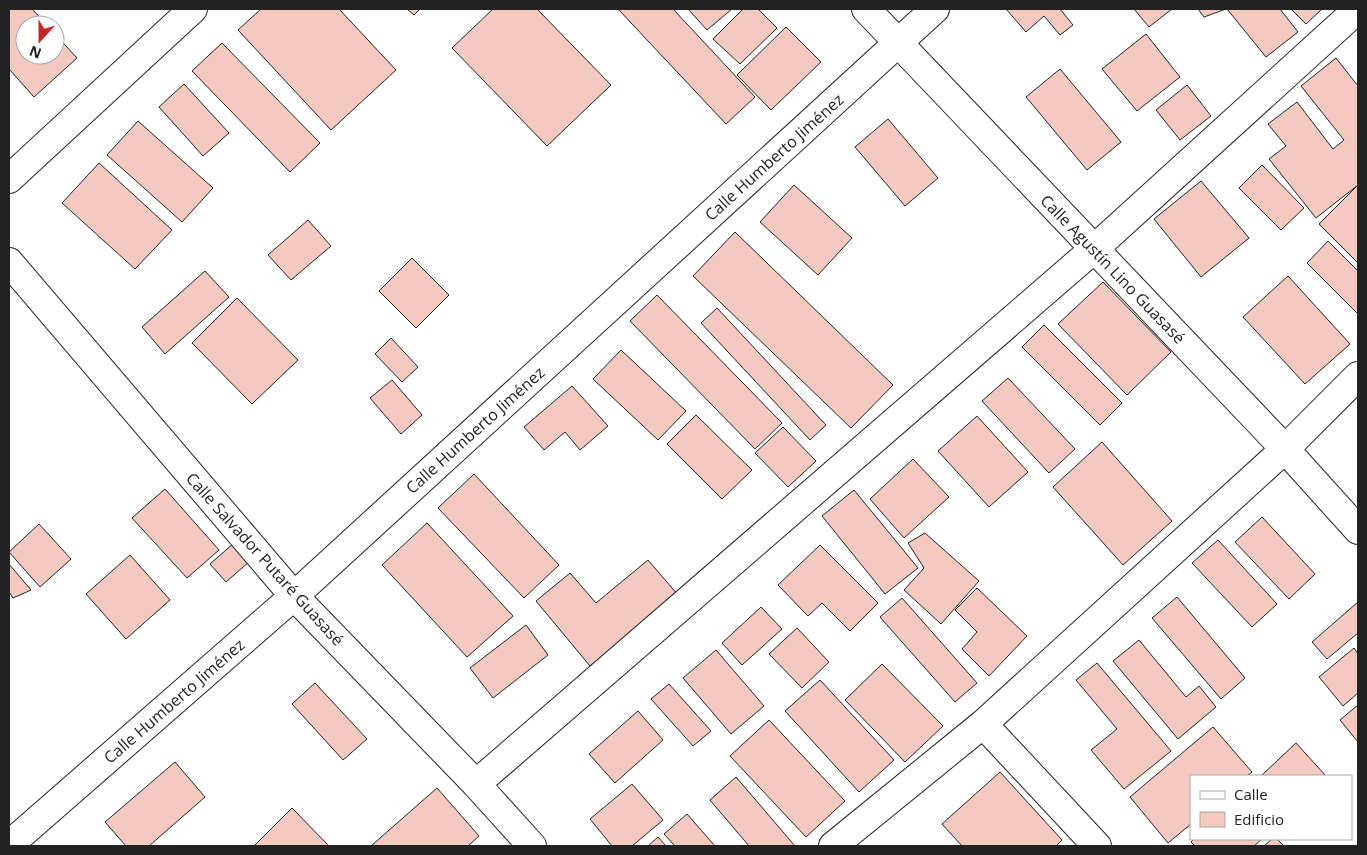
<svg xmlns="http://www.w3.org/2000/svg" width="1367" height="855" font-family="'Open Sans',sans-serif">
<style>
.building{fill:#f3c9c0;stroke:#222}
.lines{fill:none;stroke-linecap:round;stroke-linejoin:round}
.minor-casing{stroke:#222;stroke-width:30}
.minor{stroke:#fff;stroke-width:28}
.labels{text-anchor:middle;stroke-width:4;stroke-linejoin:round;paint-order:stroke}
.street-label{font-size:16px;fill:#222;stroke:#fff}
</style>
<rect width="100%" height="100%" fill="#fff"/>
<path class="building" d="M 9,9 L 32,9 L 47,25 L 25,25 L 25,55 L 55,55 L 55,34 L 77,58 L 34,97 L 9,69 Z
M 261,9 L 339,9 L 396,70 L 331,130 L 238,30 Z
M 407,9 L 420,9 L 414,15 Z
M 493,9 L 537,9 L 611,85 L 547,146 L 452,48 Z
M 618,9 L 673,9 L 755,97 L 726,124 Z
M 688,9 L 732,9 L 707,30 Z
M 743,9 L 758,9 L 777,28 L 740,64 L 713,39 Z
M 1006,9 L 1060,9 L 1073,25 L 1060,35 L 1044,16 L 1026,32 Z
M 1134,9 L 1172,9 L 1149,27 Z
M 1198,9 L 1226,9 L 1204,17 Z
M 1227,9 L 1280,9 L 1298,32 L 1266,57 Z
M 1291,9 L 1322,9 L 1306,24 Z
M 786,27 L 821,62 L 771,110 L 737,75 Z
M 1146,34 L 1180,77 L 1137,111 L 1102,69 Z
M 222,43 L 320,143 L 290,172 L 192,71 Z
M 1336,58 L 1358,86 L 1358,185 L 1316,218 L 1269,159 L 1286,146 L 1268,124 L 1297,102 L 1333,149 L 1344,140 L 1301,86 Z
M 1060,69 L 1121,142 L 1087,170 L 1026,97 Z
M 184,84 L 229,133 L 203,156 L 159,107 Z
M 1187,85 L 1211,116 L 1180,140 L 1156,110 Z
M 888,119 L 938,178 L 905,206 L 855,147 Z
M 138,121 L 213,188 L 182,222 L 107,155 Z
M 99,163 L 172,230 L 135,269 L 62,203 Z
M 1262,165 L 1304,208 L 1281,230 L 1239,188 Z
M 1201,181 L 1249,238 L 1201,277 L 1154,219 Z
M 794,185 L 852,238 L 818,275 L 760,222 Z
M 1357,186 L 1358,188 L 1358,263 L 1319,224 Z
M 308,220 L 331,246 L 291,280 L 268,255 Z
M 735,232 L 893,385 L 851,428 L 693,276 Z
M 1328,241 L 1358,271 L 1358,314 L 1307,263 Z
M 412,258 L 449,295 L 416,328 L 379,291 Z
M 205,271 L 229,297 L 165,354 L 142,327 Z
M 1288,276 L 1350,344 L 1305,384 L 1243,317 Z
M 1103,282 L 1171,352 L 1127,395 L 1058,324 Z
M 657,295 L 782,423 L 755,449 L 630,321 Z
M 237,298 L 298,360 L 252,404 L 192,343 Z
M 717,308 L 826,425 L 810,440 L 701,323 Z
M 1044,325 L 1122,403 L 1100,425 L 1022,347 Z
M 391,338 L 418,367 L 402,382 L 375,354 Z
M 621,350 L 686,411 L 658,440 L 593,379 Z
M 1008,378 L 1075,449 L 1049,473 L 982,401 Z
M 392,380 L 422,415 L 401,434 L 370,398 Z
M 572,386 L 608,426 L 580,450 L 565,432 L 544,450 L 524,427 Z
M 696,415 L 752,470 L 722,499 L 667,444 Z
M 977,416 L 1028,472 L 989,507 L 938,451 Z
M 783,427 L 816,461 L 788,487 L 755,453 Z
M 1102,442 L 1172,521 L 1123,565 L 1053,487 Z
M 913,459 L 949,497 L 904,538 L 870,499 Z
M 474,474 L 559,565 L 524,598 L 438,508 Z
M 165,489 L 219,550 L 187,578 L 132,518 Z
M 854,490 L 918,568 L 885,594 L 822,516 Z
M 1262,517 L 1315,574 L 1289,599 L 1235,542 Z
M 427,523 L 513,616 L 467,657 L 382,565 Z
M 39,524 L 71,559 L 40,587 L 9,552 Z
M 925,533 L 979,581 L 941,624 L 904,590 L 924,568 L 908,543 Z
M 1218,540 L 1277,604 L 1252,627 L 1192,563 Z
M 234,543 L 250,561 L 226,582 L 210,564 Z
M 820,545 L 878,603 L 850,631 L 822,603 L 808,616 L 778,585 Z
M 130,555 L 170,600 L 126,639 L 86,594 Z
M 648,560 L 678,595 L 590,666 L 536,601 L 570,573 L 596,603 Z
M 9,564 L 31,590 L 13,598 L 9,592 Z
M 977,588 L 1027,636 L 989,676 L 962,649 L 977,632 L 955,610 Z
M 1177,597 L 1245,678 L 1221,699 L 1152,618 Z
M 902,598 L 977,683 L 955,702 L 880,617 Z
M 1358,602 L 1358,633 L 1327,659 L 1312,642 Z
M 761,607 L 782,629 L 742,665 L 722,643 Z
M 526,625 L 548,655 L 493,698 L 470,668 Z
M 797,628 L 829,662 L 802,688 L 769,654 Z
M 1139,640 L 1186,697 L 1199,686 L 1216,707 L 1178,739 L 1113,661 Z
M 1354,648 L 1358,654 L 1358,693 L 1343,706 L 1319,677 Z
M 716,650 L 764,706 L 731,734 L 683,678 Z
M 1097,663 L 1171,751 L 1124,789 L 1091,750 L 1117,729 L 1076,680 Z
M 882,664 L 943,726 L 905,762 L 845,700 Z
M 820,680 L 894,760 L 859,792 L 785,711 Z
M 315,683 L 367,739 L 343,760 L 292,704 Z
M 669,684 L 711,731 L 693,746 L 651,699 Z
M 1358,705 L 1358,742 L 1340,720 Z
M 638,711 L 663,740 L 615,783 L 589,754 Z
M 769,720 L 845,801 L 806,837 L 730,756 Z
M 1213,727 L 1252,772 L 1247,776 L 1191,776 L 1191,824 L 1168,843 L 1130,797 Z
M 1296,743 L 1326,776 L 1261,776 Z
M 175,762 L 205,797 L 149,846 L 126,846 L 105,822 Z
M 1000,772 L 1062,840 L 1056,846 L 962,846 L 942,824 Z
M 736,777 L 795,846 L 749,846 L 710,800 Z
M 632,784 L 663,820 L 632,846 L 612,846 L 590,819 Z
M 437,788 L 479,836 L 468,846 L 371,846 Z
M 292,808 L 329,846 L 254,846 Z
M 687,814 L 715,846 L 675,846 L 664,834 Z
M 658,837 L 666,846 L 648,846 Z
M 1194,839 L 1262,839 L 1254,846 L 1195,846 L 1191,842 Z
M 1272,839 L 1277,839 L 1284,846 L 1264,846 Z"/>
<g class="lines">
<g class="minor-casing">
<path id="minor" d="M 866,9 L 1285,449 L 1358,530
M 9,179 L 193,9
M 9,262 L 294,596 L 476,784 L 532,846
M 983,724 L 1097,846
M 476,784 L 1094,249 L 1358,9
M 9,845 L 294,596 L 935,9
M 833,846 L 983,724 L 1285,449 L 1358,376"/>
</g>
<use href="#minor" class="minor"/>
</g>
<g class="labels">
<g class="street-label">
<text transform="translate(774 157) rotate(-42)" y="6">Calle Humberto Jiménez</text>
<text transform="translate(1113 269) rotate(46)" y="6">Calle Agustín Lino Guasasé</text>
<text transform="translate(475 430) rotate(-42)" y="6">Calle Humberto Jiménez</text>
<text transform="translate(265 559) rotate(48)" y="6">Calle Salvador Putaré Guasasé</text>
<text transform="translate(174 701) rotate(-41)" y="6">Calle Humberto Jiménez</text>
</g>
</g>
<rect width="1367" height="855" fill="none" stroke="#222222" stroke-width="20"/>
<rect x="1190" y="775" width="162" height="65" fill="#ffffff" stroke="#a7a7a7"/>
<rect x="1200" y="791" width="25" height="8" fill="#ffffff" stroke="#a7a7a7"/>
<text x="1234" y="800" font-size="15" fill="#222222">Calle</text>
<rect x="1200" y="812" width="25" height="15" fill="#f3c9c0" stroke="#a7a7a7"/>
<text x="1234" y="825" font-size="15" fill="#222222">Edificio</text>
<g transform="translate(40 40) rotate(201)"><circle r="24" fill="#ffffff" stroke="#a7a7a7"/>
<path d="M0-4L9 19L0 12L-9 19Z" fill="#c62828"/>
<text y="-8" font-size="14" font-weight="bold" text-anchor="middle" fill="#222222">N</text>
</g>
</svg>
